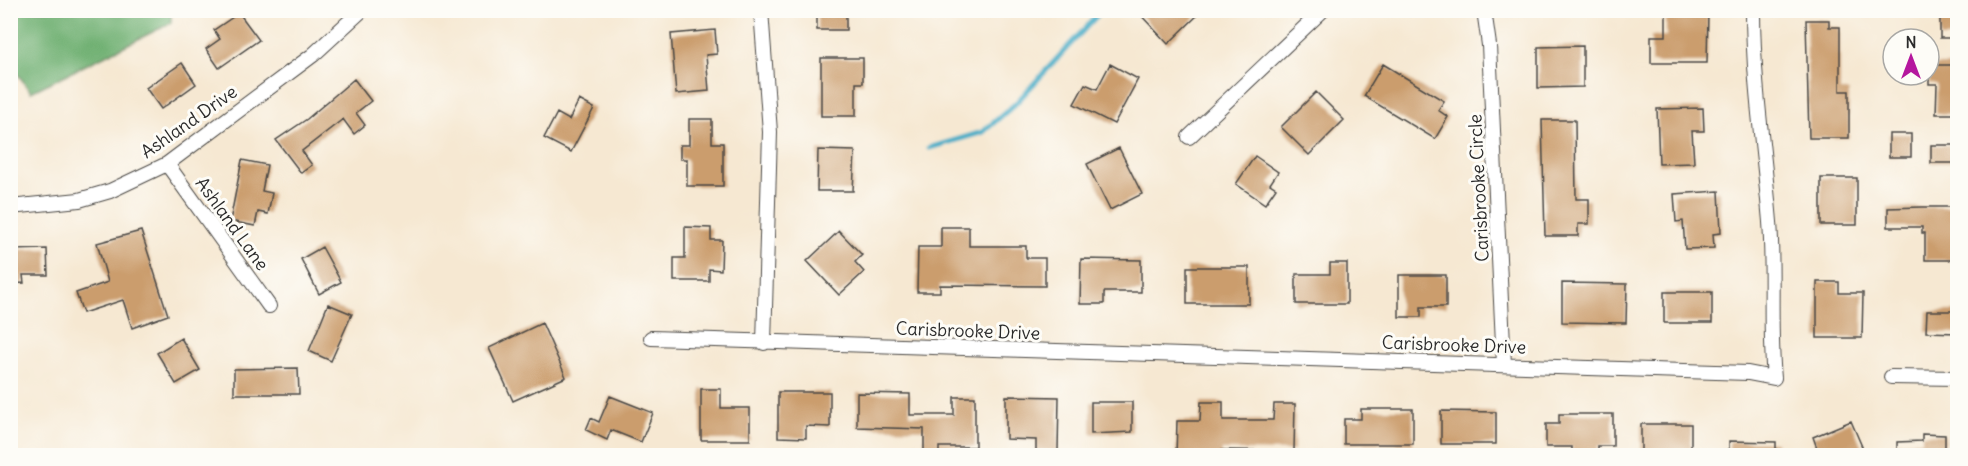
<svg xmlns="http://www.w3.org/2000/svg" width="1968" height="466" font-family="Delius,sans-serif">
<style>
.forest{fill:#70b072;stroke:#4e6e4e;stroke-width:1.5}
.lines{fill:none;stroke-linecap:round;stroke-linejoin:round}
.stream{stroke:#47adc7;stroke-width:5}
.building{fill:#cb9d6d}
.minor-casing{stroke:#494744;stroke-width:16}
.minor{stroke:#fff;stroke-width:14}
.labels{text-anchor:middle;stroke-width:6;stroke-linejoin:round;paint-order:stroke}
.street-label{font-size:18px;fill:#2b2b2b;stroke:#fdfcf7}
</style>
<rect width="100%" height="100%" fill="#fdfcf7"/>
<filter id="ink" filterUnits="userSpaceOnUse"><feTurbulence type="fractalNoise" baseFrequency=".0167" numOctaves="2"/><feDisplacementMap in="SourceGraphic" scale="12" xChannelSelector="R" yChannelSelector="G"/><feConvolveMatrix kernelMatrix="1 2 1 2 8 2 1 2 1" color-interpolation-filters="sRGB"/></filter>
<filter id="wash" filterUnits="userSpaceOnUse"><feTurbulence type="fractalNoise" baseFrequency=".008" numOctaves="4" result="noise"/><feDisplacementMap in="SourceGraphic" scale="24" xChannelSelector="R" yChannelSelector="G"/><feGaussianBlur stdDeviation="1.35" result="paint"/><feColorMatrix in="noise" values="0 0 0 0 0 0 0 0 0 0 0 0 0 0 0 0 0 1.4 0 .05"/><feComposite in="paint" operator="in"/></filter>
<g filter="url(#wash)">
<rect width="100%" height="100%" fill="#f6e8d2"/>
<path class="forest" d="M 11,10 L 171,11 L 171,23 L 31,92 L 11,65 Z"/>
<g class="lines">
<path class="stream" d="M 929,148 L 983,132 L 1015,104 L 1102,10"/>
</g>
<g id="blocks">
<path class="building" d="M 817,10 L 846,10 L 846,30 L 817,30 Z
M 1136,10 L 1203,10 L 1168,44 Z
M 1940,10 L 1958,10 L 1958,38 L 1940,38 Z
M 1666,11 L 1708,11 L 1707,63 L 1651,63 L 1651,36 L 1666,36 Z
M 239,13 L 259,40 L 219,68 L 206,49 L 220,39 L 214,30 Z
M 1806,20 L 1829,20 L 1829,27 L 1840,27 L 1840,91 L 1849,91 L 1849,138 L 1809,138 Z
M 715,30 L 717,54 L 706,55 L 709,91 L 676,94 L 671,34 Z
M 1583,46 L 1583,87 L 1538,88 L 1538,47 Z
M 821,58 L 863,58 L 863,83 L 856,83 L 856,116 L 821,116 Z
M 182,63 L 196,84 L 161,109 L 146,88 Z
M 1110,64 L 1138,79 L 1114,124 L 1074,104 L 1085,84 L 1097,89 Z
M 1383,64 L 1444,101 L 1438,110 L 1448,117 L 1435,139 L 1364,96 Z
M 1929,65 L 1958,65 L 1958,114 L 1936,114 L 1937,84 L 1929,84 Z
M 354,79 L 371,101 L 356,113 L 365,125 L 354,134 L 343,119 L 302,151 L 312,165 L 301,173 L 276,140 L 307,119 Z
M 1316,92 L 1344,120 L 1309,155 L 1281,127 Z
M 579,100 L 594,108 L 571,152 L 544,138 L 557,113 L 569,120 Z
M 1703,108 L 1704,131 L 1692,131 L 1694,163 L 1659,164 L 1657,109 Z
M 689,119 L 712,119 L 712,143 L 723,143 L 723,186 L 687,186 L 687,159 L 680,159 L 680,145 L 689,145 Z
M 1542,120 L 1575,120 L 1576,199 L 1589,199 L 1589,224 L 1578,224 L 1578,236 L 1545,236 Z
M 1889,134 L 1911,134 L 1911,157 L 1889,157 Z
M 1931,145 L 1958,145 L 1958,163 L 1931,163 Z
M 1119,148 L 1142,194 L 1110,210 L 1087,164 Z
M 818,150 L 855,151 L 853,191 L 817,191 Z
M 1255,156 L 1278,172 L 1270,184 L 1276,188 L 1265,204 L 1236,184 Z
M 242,160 L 267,165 L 262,191 L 272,193 L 268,214 L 258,212 L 255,226 L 230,221 Z
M 1821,178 L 1857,178 L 1857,225 L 1821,225 Z
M 1719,191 L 1721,233 L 1713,234 L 1714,248 L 1685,249 L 1683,221 L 1676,222 L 1674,194 Z
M 1922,207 L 1958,207 L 1958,260 L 1925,260 L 1925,233 L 1922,233 L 1922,227 L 1888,227 L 1888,208 Z
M 685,227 L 711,228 L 711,240 L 722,240 L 721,270 L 709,269 L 709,281 L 674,281 L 674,258 L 685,258 Z
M 941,227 L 969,227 L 969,246 L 1026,246 L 1026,258 L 1045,258 L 1045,286 L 940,285 L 940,292 L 917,292 L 918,247 L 941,247 Z
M 141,231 L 168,315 L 132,328 L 123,300 L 83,313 L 76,293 L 108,282 L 97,243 Z
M 839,231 L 862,255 L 855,262 L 864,272 L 839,295 L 807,261 Z
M 322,247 L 341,282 L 319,294 L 301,259 Z
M 47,249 L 48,275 L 23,275 L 24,283 L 10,284 L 10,250 Z
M 1081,259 L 1141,260 L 1141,292 L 1104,292 L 1104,304 L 1080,304 Z
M 1330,263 L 1347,263 L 1347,304 L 1296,304 L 1296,274 L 1330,274 Z
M 1187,267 L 1249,267 L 1249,304 L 1187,304 Z
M 1399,275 L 1446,275 L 1446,307 L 1421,307 L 1421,317 L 1399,317 Z
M 1817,282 L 1839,282 L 1839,293 L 1863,293 L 1862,338 L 1817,338 Z
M 1562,283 L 1627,284 L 1626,323 L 1562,322 Z
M 1664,292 L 1712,292 L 1712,323 L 1664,323 Z
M 328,304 L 352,314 L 331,361 L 309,351 Z
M 1927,311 L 1958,311 L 1958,333 L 1926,332 Z
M 542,323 L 566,377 L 513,401 L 489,348 Z
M 181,338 L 200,370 L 176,384 L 157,353 Z
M 298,368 L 299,394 L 234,394 L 234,369 Z
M 701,389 L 721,389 L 721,408 L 750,408 L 750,440 L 701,440 Z
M 778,392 L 830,392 L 830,427 L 806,426 L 806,438 L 778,437 Z
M 857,393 L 910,394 L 910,415 L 954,415 L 954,397 L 975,397 L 975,447 L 939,447 L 939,455 L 924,455 L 924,429 L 857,427 Z
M 610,396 L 653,413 L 641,442 L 611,430 L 607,440 L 586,430 L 591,418 L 599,422 Z
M 1006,396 L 1059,397 L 1058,451 L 1036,451 L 1036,440 L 1006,439 Z
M 1091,402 L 1132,402 L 1132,432 L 1091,434 Z
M 1201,402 L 1223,402 L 1223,420 L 1273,420 L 1274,404 L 1295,404 L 1294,451 L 1222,450 L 1222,456 L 1176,456 L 1177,421 L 1200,421 Z
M 1361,409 L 1413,409 L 1413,444 L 1344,444 L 1344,419 L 1361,419 Z
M 1441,411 L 1496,412 L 1496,444 L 1441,444 Z
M 1559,414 L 1613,414 L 1613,446 L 1598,446 L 1598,456 L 1572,456 L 1572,447 L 1546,447 L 1546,424 L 1559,424 Z
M 1851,421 L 1866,456 L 1820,456 L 1813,437 Z
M 1641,424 L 1691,424 L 1691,454 L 1641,454 Z
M 1922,434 L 1945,435 L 1945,456 L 1897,456 L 1897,442 L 1922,441 Z
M 1729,441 L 1776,442 L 1776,456 L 1729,456 Z"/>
</g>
</g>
<g filter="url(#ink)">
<use href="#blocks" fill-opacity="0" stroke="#494744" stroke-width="1.5"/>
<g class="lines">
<g class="minor-casing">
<path id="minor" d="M 761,10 L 770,132 L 764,343
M 1484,10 L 1489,45 L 1504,365
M 1189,137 L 1323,10
M 167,164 L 269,306
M 10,207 L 79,200 L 110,191 L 167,164 L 313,55 L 362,10
M 651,338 L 1748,373 L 1774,378 C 1769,326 1774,274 1770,222 C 1764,151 1753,82 1753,10
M 1891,377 L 1958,378"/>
</g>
<use href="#minor" class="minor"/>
</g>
</g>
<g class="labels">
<g class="street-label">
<text transform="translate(189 122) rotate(-35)" y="6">Ashland Drive</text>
<text transform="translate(1479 188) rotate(-93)" y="6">Carisbrooke Circle</text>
<text transform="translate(232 224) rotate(54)" y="6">Ashland Lane</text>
<text transform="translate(968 331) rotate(2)" y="6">Carisbrooke Drive</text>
<text transform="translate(1454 345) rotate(2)" y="6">Carisbrooke Drive</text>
</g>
</g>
<rect width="1968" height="466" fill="none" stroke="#fdfcf7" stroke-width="36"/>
<g transform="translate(1911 57)"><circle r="28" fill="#fdfcf7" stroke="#a9a8a5" stroke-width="1.5"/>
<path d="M0-4.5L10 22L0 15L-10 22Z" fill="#b5179e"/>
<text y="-9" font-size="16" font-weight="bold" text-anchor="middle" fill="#2b2b2b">N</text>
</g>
</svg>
